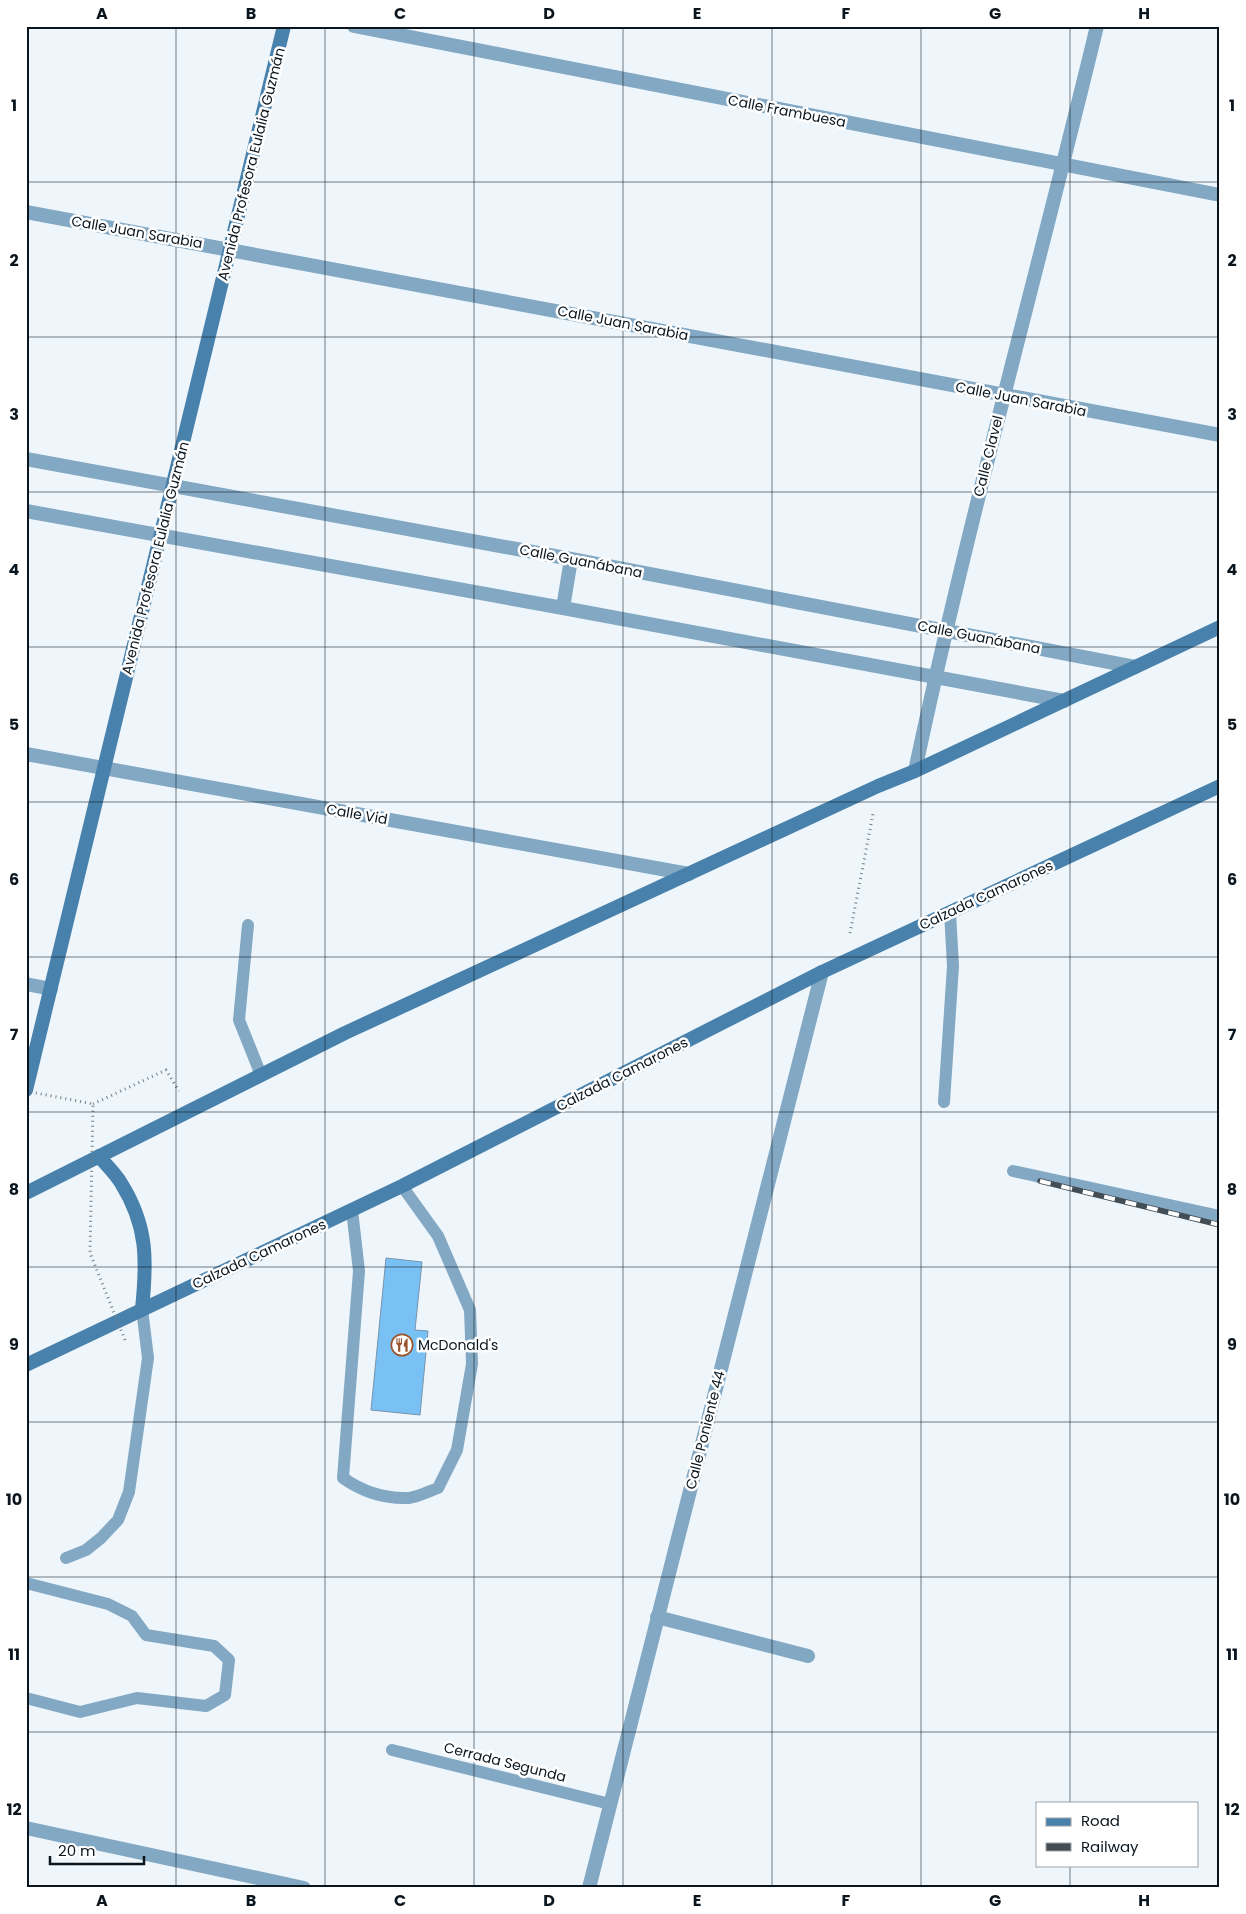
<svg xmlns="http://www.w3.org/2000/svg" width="1246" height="1914" font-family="Poppins,sans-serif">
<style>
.building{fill:#79c0f4;stroke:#7794ac}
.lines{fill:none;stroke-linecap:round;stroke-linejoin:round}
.path{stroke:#727c83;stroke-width:3;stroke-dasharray:1 4;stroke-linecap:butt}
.service{stroke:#83a8c4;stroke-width:12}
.minor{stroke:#83a8c4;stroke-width:14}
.secondary{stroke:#4881ab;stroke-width:14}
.rail-casing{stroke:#434d55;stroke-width:5.5}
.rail{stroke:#fff;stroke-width:4;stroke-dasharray:11;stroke-linecap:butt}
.path-bridge{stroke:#727c83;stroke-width:3;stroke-dasharray:1 4;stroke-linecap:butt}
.grid{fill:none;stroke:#0a151e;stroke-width:1;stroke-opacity:0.55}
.labels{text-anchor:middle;stroke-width:5;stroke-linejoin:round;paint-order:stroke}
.street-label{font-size:14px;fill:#0a151e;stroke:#fff}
.poi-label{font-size:14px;fill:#0a151e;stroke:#fff;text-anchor:start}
.neatline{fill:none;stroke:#0a151e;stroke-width:2}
.grid-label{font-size:16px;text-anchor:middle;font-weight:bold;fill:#0a151e}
</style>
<rect width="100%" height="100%" fill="#eff6fb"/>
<path class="building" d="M 386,1258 L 422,1262 L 415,1330 L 428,1331 L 420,1415 L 371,1410 Z"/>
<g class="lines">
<path class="path" d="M 850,933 L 873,814
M 93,1104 L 166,1070 L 179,1091"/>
<path class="service" d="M 248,925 L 239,1020 L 261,1075
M 944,1102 L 953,966 L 950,912
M 1013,1171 L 1220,1216
M 352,1210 L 359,1271 L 343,1478 C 363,1492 384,1499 409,1498 C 418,1497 430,1491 438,1488 L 457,1450 L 472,1364 L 470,1310 L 438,1236 L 402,1186
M 66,1558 L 86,1550 L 101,1538 L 118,1520 L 129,1492 L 148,1358 L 142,1309
M 26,1583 L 108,1604 L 132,1616 L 146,1635 L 214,1646 L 229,1660 L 225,1695 L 206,1706 L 137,1698 L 80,1712 L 26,1698
M 392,1750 L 610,1804"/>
<path class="minor" d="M 354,26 L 1220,195
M 26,212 L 1220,435
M 26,459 L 571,559 L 1135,667
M 26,511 L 563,608 L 1064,701
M 563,608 L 571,559
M 26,754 L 689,874
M 915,771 C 968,521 1037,275 1097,26
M 26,984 L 51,989
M 657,1617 L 808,1656
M 26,1828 L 304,1888
M 589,1888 L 822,972"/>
<path class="secondary" d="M 26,1090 L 284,26
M 99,1156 C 106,1165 115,1173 121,1183 C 148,1226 147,1261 142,1309
M 26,1193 L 345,1033 L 878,786 L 915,771 L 1220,627
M 26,1365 L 402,1186 L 822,972 L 1220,786"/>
<g class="rail-casing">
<path id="rail" d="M 1040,1181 L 1220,1225"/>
</g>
<use href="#rail" class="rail"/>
<path class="path-bridge" d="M 26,1091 L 93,1104 L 90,1253 L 125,1340"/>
</g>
<path class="grid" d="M 176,26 L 176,1888M 325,26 L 325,1888M 474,26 L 474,1888M 623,26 L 623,1888M 772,26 L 772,1888M 921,26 L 921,1888M 1070,26 L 1070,1803M 26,182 L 1220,182M 26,337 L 1220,337M 26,492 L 1220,492M 26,647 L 1220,647M 26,802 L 1220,802M 26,957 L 1220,957M 26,1112 L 1220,1112M 26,1267 L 1220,1267M 26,1422 L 1220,1422M 26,1577 L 1220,1577M 26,1732 L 1220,1732M 1070,1865 L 1070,1888"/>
<defs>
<g id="restaurant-ring" transform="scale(1.125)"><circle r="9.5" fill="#fff" stroke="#9b542c" stroke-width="1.5"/><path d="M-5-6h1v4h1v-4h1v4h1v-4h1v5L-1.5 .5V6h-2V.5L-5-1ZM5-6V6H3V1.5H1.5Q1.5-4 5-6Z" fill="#9b542c"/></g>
</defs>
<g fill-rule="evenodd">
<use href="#restaurant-ring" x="402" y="1345"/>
</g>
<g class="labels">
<g class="street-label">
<text transform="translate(787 111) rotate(11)" y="5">Calle Frambuesa</text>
<text transform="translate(251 164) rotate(-76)" y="5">Avenida Profesora Eulalia Guzmán</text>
<text transform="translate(137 232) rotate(10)" y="5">Calle Juan Sarabia</text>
<text transform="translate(623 323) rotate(11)" y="5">Calle Juan Sarabia</text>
<text transform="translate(1021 399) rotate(11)" y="5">Calle Juan Sarabia</text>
<text transform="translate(988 456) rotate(-76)" y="5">Calle Clavel</text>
<text transform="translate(155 558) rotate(-76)" y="5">Avenida Profesora Eulalia Guzmán</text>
<text transform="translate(581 561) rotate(11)" y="5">Calle Guanábana</text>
<text transform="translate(979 637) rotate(11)" y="5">Calle Guanábana</text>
<text transform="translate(357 814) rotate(10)" y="5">Calle Vid</text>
<text transform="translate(986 895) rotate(-25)" y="5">Calzada Camarones</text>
<text transform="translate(622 1074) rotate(-27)" y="5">Calzada Camarones</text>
<text transform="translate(259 1254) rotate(-25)" y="5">Calzada Camarones</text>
<text transform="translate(705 1430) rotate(-76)" y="5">Calle Poniente 44</text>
<text transform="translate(505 1762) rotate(14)" y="5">Cerrada Segunda</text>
</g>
<g class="poi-label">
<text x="418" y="1350">McDonald's</text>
</g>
</g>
<rect width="1246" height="1914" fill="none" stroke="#ffffff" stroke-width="55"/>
<rect x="1036" y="1802" width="162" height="65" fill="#ffffff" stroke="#9da1a5"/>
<rect x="1046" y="1818" width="25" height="8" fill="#4881ab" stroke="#9da1a5"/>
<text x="1081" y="1826" font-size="15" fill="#0a151e">Road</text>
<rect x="1046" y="1843" width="25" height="8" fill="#434d55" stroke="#9da1a5"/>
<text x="1081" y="1852" font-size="15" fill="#0a151e">Railway</text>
<path d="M50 1856v8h94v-8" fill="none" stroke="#0a151e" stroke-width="2.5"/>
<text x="58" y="1856" font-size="15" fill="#0a151e" stroke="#ffffff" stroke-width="4" paint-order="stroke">20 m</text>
<rect x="28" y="28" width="1190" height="1858" class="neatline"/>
<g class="grid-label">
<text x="102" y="19">A</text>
<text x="251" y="19">B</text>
<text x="400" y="19">C</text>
<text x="549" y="19">D</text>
<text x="697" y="19">E</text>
<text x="846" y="19">F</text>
<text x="995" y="19">G</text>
<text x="1144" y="19">H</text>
<text x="14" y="111">1</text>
<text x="1232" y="111">1</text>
<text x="14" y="266">2</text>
<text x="1232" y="266">2</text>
<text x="14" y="420">3</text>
<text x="1232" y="420">3</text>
<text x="14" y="575">4</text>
<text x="1232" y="575">4</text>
<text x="14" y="730">5</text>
<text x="1232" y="730">5</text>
<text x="14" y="885">6</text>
<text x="1232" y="885">6</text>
<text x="14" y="1040">7</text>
<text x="1232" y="1040">7</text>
<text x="14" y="1195">8</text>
<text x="1232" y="1195">8</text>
<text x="14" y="1350">9</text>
<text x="1232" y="1350">9</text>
<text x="14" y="1505">10</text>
<text x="1232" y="1505">10</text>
<text x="14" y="1660">11</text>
<text x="1232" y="1660">11</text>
<text x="14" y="1815">12</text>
<text x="1232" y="1815">12</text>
<text x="102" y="1906">A</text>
<text x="251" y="1906">B</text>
<text x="400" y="1906">C</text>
<text x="549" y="1906">D</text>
<text x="697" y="1906">E</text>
<text x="846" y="1906">F</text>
<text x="995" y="1906">G</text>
<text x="1144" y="1906">H</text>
</g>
</svg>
